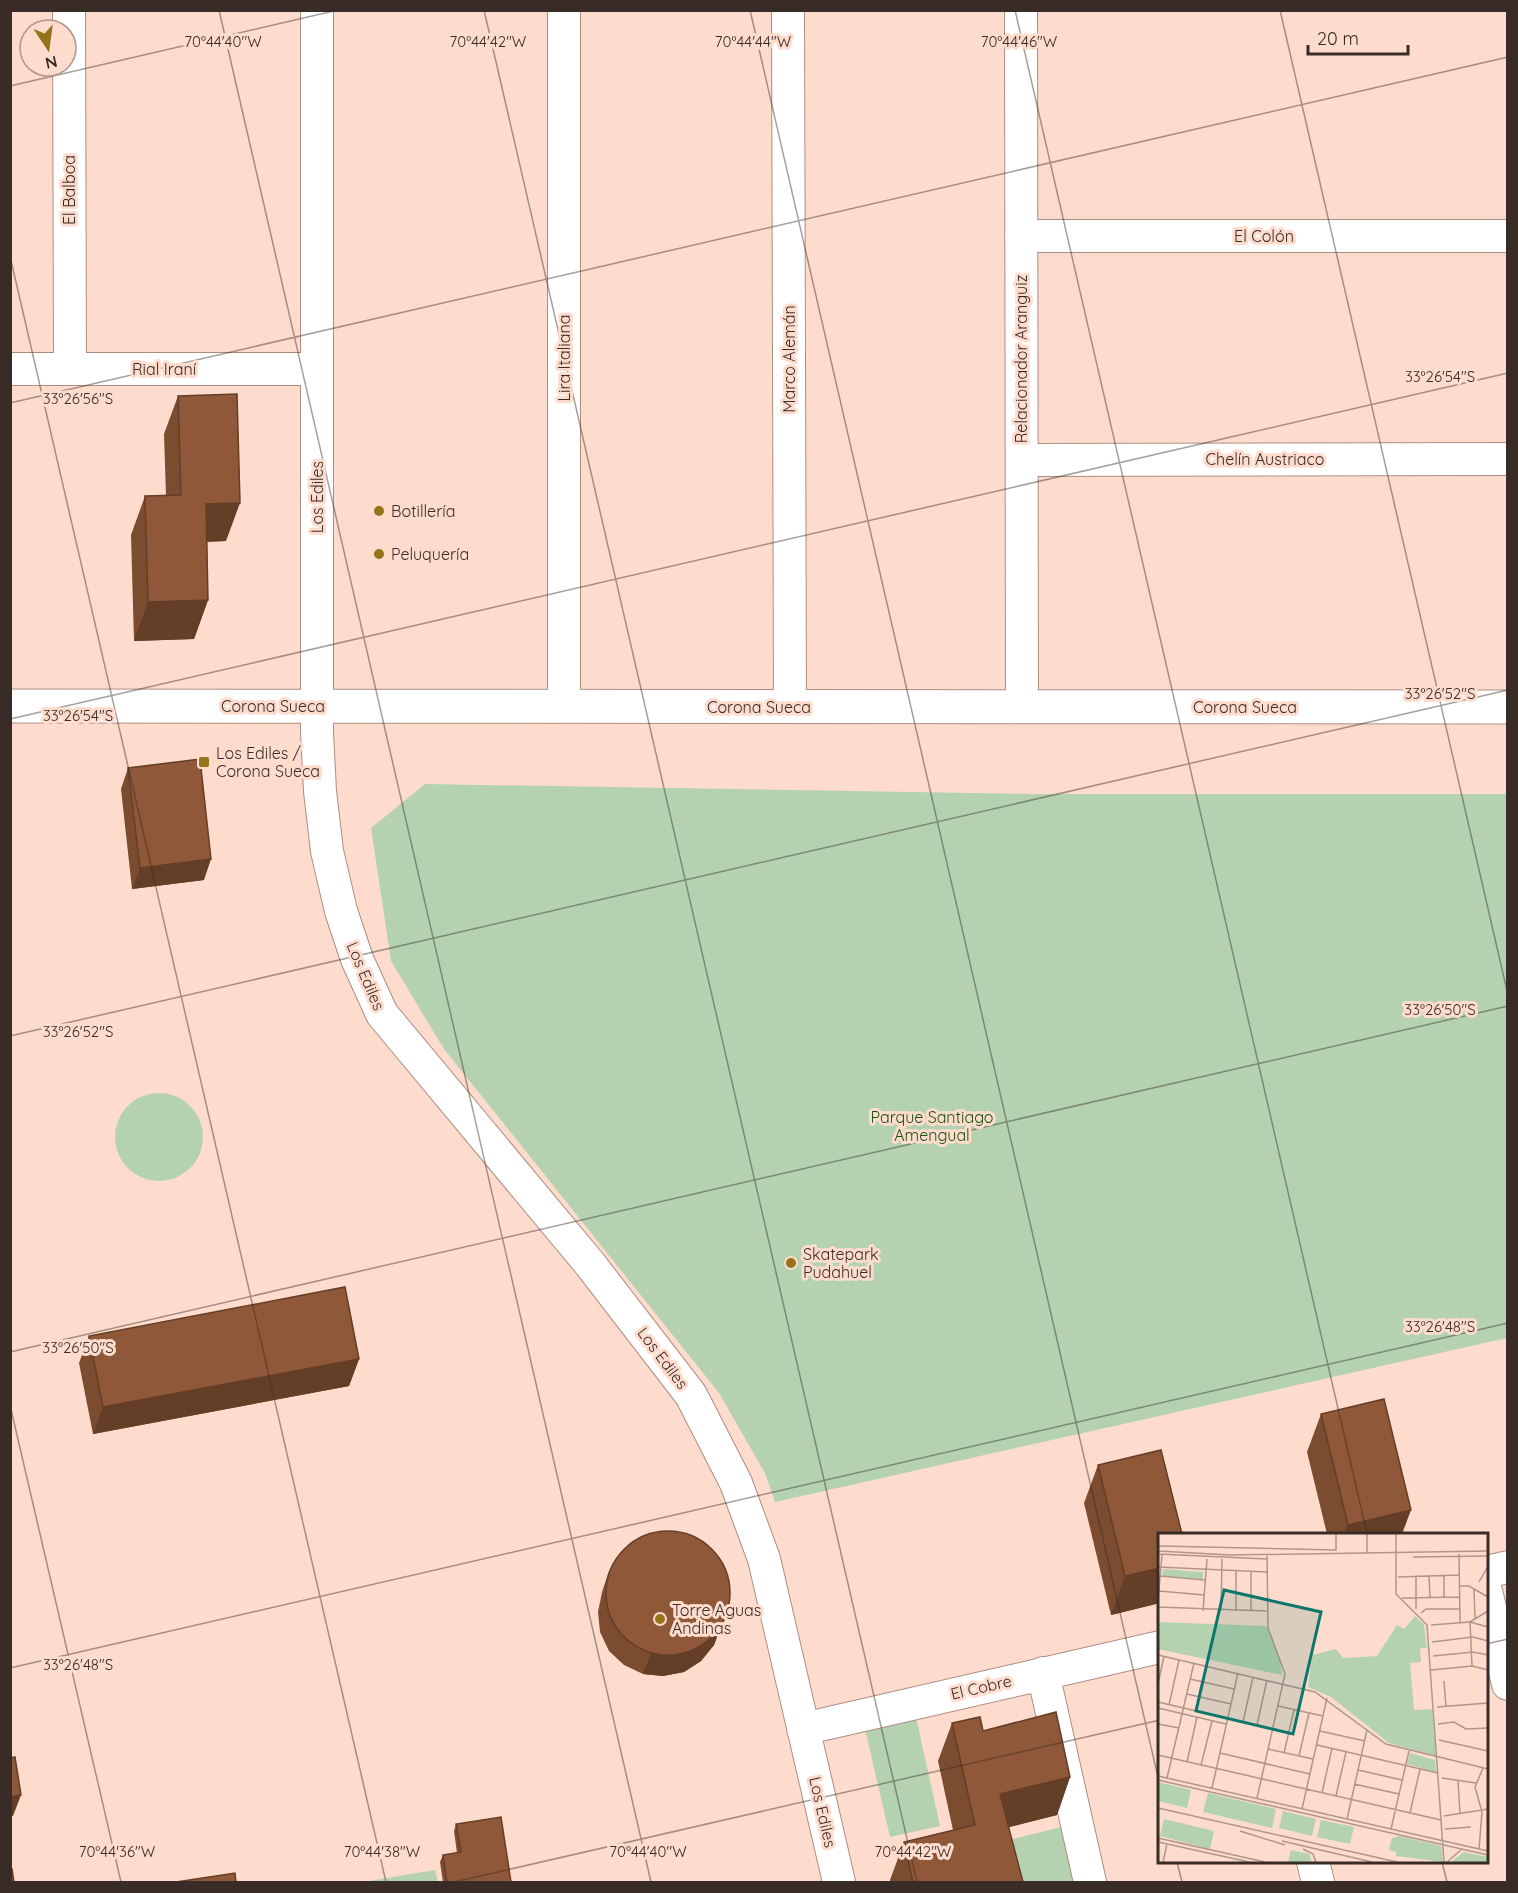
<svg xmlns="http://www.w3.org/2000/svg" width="1518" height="1893" font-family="Quicksand,sans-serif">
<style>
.green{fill:#b4d2b0}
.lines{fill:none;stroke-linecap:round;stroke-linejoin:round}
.minor-casing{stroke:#ad8d80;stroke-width:34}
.tertiary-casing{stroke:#ad8d80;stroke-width:35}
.minor{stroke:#fff;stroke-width:32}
.tertiary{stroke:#fff;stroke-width:33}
.wall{fill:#7b4c30}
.shaded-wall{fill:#643e27}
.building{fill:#8f5838;stroke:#643e27;stroke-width:1.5}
.ticks{fill:none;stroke:#392c26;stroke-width:1.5;stroke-opacity:0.45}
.poi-dot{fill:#94731b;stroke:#fedccd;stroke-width:2}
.labels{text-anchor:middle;stroke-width:6;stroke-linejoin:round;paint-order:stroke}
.street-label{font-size:16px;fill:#392c26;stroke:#fedccd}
.poi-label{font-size:16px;fill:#392c26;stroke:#fedccd;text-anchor:start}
.park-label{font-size:16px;fill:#185411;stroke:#fedccd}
.inset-road{fill:none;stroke:#af968a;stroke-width:1.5}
.view{fill:#0f766e;fill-opacity:0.15;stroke:#0f766e;stroke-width:3}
.inset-edge{fill:none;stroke:#392c26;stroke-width:3}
.ticks-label{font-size:15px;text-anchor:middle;fill:#392c26;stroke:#fedccd;stroke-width:6;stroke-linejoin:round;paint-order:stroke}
</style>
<rect width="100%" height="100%" fill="#fedccd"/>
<path class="green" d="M 425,784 L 1030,794 L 1507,794 L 1507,1338 L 775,1502 L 765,1473 L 719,1393 L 444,1049 L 391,961 L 371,828 Z
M115 1137a44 44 0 1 1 88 0a44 44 0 1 1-88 0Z
M 916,1717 L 940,1826 L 890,1837 L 865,1729 Z
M 1061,1827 L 1074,1882 L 1020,1882 L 1009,1840 Z
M 435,1870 L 438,1882 L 363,1882 Z"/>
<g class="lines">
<g class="minor-casing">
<path id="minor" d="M 69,10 L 70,369
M 317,10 L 317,732 L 320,791 L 327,851 L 341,911 L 357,959 L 382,1014 L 590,1264 L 691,1395 L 736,1483 L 764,1559 L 839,1882
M 564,10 L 564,706
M 788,10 L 790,707
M 1021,10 L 1022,707
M 1021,236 L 1508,236
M 10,369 L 317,369
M 1022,460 L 1508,459
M 1486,1572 L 1508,1567
M 1486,1591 L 1508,1684
M 1043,1673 L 1090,1882
M 803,1729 L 1160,1647
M 1313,1862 L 1318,1882"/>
</g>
<g class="tertiary-casing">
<path id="tertiary" d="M 10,706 L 1508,707"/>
</g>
<use href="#minor" class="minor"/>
<use href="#tertiary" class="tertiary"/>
</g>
<path class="wall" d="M 178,396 L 226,541 L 207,542 L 208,600 L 194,639 L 134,641 L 131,535 L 145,496 L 166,496 L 164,434 Z
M 128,768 L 204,880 L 132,889 L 121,789 Z
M 89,1336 L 359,1359 L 349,1386 L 93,1434 L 79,1363 Z
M 1321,1414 L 1402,1534 L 1327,1534 L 1307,1452 Z
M 1098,1465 L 1160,1534 L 1160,1603 L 1111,1615 L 1084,1503 Z
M 609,1571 L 721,1626 L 714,1645 L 701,1661 L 684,1672 L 663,1676 L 643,1674 L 624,1665 L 609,1651 L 600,1632 L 598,1612 L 602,1592 Z
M 952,1723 L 983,1731 L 1070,1777 L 1057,1815 L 1008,1827 L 1023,1882 L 890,1882 L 890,1880 L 904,1842 L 953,1830 L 938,1761 Z
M 456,1824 L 511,1882 L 443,1882 L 440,1862 L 443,1855 L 457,1853 L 454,1831 Z"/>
<path class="shaded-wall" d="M 240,503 L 226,541 L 192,542 L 206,504 Z
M 208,600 L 194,639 L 134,641 L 148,602 Z
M 211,859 L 204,880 L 132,889 L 140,868 Z
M 359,1359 L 349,1386 L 93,1434 L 103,1407 Z
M 1411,1510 L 1402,1534 L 1344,1534 L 1348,1525 Z
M 1160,1568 L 1160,1603 L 1111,1615 L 1125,1576 Z
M 729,1605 L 714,1645 L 701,1661 L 684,1672 L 663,1676 L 643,1674 L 651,1653 Z
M 1070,1777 L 1057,1815 L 986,1833 L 1000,1794 Z
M 21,1795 L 13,1816 L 10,1816 L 10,1797 Z"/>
<path class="building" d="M 237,394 L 240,503 L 206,504 L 208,600 L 148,602 L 145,496 L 181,495 L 178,396 Z
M 200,759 L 211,859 L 140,868 L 128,768 Z
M 345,1287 L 359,1359 L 103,1407 L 89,1336 Z
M 1384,1399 L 1411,1510 L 1348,1525 L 1321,1414 Z
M 1161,1450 L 1182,1534 L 1160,1534 L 1160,1568 L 1125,1576 L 1098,1465 Z
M606 1593a62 62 0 1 1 124 0a62 62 0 1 1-124 0Z
M 1056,1712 L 1070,1777 L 1000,1794 L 1023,1882 L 913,1882 L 904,1842 L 975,1825 L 952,1723 L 980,1717 L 983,1731 Z
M 15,1757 L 21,1795 L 10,1797 L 10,1758 Z
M 501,1817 L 511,1882 L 447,1882 L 443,1855 L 461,1852 L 456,1824 Z
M 10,1869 L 12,1869 L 14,1882 L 10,1882 Z
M 235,1873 L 236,1882 L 176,1882 Z"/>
<path class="ticks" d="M 219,10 L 651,1882M 484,10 L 917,1882M 750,10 L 1160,1786M 1015,10 L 1367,1534M 1280,10 L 1508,995M 10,86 L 338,10M 10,256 L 386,1882M 10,403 L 1508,57M 10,719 L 1508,373M 10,1036 L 1508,690M 10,1352 L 1508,1006M 10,1405 L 121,1882M 1486,1644 L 1508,1639M 10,1668 L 1508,1323M 1177,1862 L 1182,1882M 1442,1862 L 1447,1882M 454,1882 L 1160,1720"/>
<g class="poi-dot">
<circle cx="379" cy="511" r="6"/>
<circle cx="379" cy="554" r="6"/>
<rect x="198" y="756" width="12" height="12" rx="3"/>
<circle cx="791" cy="1263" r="6"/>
<circle cx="660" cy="1619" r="6"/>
</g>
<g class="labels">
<g class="street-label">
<text transform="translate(69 190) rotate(-90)" y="6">El Balboa</text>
<text x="1264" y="242">El Colón</text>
<text transform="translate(564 358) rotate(-90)" y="6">Lira Italiana</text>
<text transform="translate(789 359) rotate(-90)" y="6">Marco Alemán</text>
<text transform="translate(1021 359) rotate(-90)" y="6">Relacionador Aranguiz</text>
<text x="164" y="375">Rial Iraní</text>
<text x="1265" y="465">Chelín Austriaco</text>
<text transform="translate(317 497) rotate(-90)" y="6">Los Ediles</text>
<text x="273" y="712">Corona Sueca</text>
<text x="759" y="713">Corona Sueca</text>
<text x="1245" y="713">Corona Sueca</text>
<text transform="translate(366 976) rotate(67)" y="6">Los Ediles</text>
<text transform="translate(663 1358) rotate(53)" y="6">Los Ediles</text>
<text transform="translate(981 1687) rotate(-13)" y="6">El Cobre</text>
<text transform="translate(823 1812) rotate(77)" y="6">Los Ediles</text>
</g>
<g class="poi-label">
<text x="391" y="517">Botillería</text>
<text x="391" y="560">Peluquería</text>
<text x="216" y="759">Los Ediles /<tspan x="216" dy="18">Corona Sueca</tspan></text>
<text x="803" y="1260">Skatepark<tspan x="803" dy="18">Pudahuel</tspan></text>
<text x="672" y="1616">Torre Aguas<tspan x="672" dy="18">Andinas</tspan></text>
</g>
<g class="park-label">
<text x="932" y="1123">Parque Santiago<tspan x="932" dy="18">Amengual</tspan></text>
</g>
</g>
<g transform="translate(1158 1533)">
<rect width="330" height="330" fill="#fedccd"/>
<path d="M 5,36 L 45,39 L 45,46 L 4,43 ZM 257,83 L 266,91 L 269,115 L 262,115 L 263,129 L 252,130 L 256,177 L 274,176 L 278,223 L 231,210 L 173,164 L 150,154 L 154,122 L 178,116 L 185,125 L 219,123 L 239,92 L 246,96 ZM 0,89 L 108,93 L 122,127 L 124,142 L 0,116 ZM 252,220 L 277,227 L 278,239 L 249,231 ZM 0,249 L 33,257 L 29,275 L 0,268 ZM 50,260 L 118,276 L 114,295 L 45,279 ZM 125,278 L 158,286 L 154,303 L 121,295 ZM 6,286 L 56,298 L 52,316 L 2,303 ZM 163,287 L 196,294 L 192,311 L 159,304 ZM 242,303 L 283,313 L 285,329 L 238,323 L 238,319 L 231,317 L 234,305 ZM 133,317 L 151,321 L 154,329 L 130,329 ZM 306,319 L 330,324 L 330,329 L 293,329 Z" fill="#b4d2b0"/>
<path class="inset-road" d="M 209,1 L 209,20M 238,1 L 238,61 L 269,92 L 286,329M 0,13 L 178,17 L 178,1M 0,18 L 72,22 L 330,18M 0,21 L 109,26M 301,21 L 302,90M 255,24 L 330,23M 0,34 L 109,39M 78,38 L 78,78M 2,43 L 47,47M 258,43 L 258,76M 271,43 L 272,64M 286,43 L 286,64M 240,44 L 301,42M 321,49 L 330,33M 301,53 L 311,53 L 330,64M 316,56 L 317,86M 1,58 L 46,62M 244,65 L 302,64M 0,67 L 4,22M 0,74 L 109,78M 45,78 L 49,26M 63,78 L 64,26M 93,78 L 93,39M 263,80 L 268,76 L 302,76M 273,92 L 312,89 L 330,78M 274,109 L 315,104 L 330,108M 0,122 L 157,159 L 228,211 L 330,236M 275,123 L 315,119 L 330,122M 314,133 L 312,89 L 330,94M 273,137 L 314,133 L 330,137M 32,146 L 76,156M 286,148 L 288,174M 0,151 L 6,123M 29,161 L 73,171M 0,169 L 115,196M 11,172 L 21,127M 120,173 L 165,183M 279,174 L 330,170M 0,175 L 68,191M 85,189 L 95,144M 0,191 L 21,195M 280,191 L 296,189 L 308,196 L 330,195M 99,192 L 109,147M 162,198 L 207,208M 281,207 L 330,218M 159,212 L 280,240M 110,216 L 155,226M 62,220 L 152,241M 126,220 L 136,177M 0,222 L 283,287M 141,223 L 151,180M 29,229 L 39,184M 43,232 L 54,188M 200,237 L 244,247M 0,243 L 330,318M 9,245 L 36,130M 284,245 L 318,250M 0,247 L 330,322M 300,248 L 302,281M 196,251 L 241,261M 54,255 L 80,140M 164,260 L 174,215M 178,263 L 188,219M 99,265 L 127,141 L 110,95 L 109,22M 0,275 L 239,329M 144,276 L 169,165M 252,280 L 262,236M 286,283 L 330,276M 189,286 L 209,197M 233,296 L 251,218M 287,296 L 313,294M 82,298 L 127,312M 0,305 L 107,329M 124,308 L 214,329M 0,309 L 91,329M 145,316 L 155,321 L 158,329M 321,316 L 324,279 L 317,254 L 325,235M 5,329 L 9,311M 289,329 L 303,317"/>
<path class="view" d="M 66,57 L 163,79 L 135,201 L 38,178 Z"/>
<rect width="330" height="330" class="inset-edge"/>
</g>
<g class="ticks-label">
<text x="223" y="47">70°44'40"W</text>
<text x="488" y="47">70°44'42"W</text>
<text x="753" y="47">70°44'44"W</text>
<text x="1019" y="47">70°44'46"W</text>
<text x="1440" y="382">33°26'54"S</text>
<text x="78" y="404">33°26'56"S</text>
<text x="1440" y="699">33°26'52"S</text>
<text x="78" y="721">33°26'54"S</text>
<text x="1440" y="1015">33°26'50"S</text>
<text x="78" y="1037">33°26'52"S</text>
<text x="1440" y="1332">33°26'48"S</text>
<text x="78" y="1353">33°26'50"S</text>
<text x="78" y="1670">33°26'48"S</text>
<text x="117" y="1857">70°44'36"W</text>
<text x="382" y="1857">70°44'38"W</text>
<text x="648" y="1857">70°44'40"W</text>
<text x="913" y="1857">70°44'42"W</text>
</g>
<rect width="1518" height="1893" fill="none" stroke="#392c26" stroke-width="24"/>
<g transform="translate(48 48) rotate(167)"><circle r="28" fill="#fedccd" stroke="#af968a" stroke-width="1.5"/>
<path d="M0-4.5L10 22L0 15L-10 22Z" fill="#94731b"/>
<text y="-9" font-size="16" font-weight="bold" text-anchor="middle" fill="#392c26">N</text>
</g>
<path d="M1308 45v9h100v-9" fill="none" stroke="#392c26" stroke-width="3"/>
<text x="1317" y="45" font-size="18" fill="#392c26" stroke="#fedccd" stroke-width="4.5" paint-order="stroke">20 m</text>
</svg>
